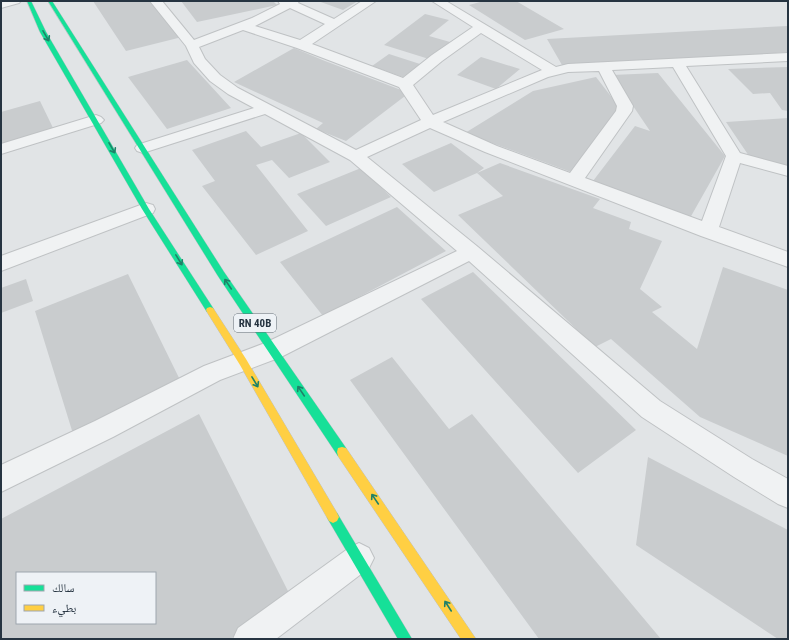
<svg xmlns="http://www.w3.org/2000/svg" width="789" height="640" font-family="'Roboto Condensed','Noto Naskh Arabic',sans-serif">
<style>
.building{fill:#c9ccce;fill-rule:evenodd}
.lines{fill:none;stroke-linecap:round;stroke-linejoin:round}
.street-casing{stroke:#bfc2c4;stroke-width:2}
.fast-casing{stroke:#bcc1c4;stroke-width:1}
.slow-casing{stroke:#bcc1c4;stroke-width:1}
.street{fill:#f0f2f3;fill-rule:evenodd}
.fast{fill:#16e098;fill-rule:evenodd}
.slow{fill:#ffcf43;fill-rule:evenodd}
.oneway{stroke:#1f8168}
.labels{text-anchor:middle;stroke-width:3.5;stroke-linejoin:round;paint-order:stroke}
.shield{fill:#eef2f6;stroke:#626d77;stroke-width:1}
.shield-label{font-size:11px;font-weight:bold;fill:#263441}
</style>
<rect width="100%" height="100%" fill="#e1e4e6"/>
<path class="building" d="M 93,1 L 153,1 L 182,37 L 126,51 Z
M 181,1 L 273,1 L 277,5 L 197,22 Z
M 318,1 L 358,1 L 343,10 Z
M 484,1 L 516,1 L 564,29 L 525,40 L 469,5 Z
M 425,14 L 449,20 L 429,36 L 450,42 L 429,59 L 384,45 Z
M 787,26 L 788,52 L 738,56 L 562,65 L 547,39 Z
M 294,48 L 325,61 L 409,93 L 346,141 L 316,129 L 323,123 L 234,82 Z
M 389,54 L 420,64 L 403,77 L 372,66 Z
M 481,57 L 520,69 L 496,89 L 457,75 Z
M 187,60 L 231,108 L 167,129 L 128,77 Z
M 788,67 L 788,111 L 782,110 L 770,93 L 753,94 L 728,69 Z
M 658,73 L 725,156 L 690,218 L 593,181 L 635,126 L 650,131 L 612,75 Z
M 596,77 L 620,108 L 571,172 L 465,133 L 533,91 Z
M 40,101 L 54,130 L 1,146 L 1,112 Z
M 788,118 L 788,167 L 749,156 L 726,122 Z
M 246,131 L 261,147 L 301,133 L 330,162 L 289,178 L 272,160 L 256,165 L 308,231 L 256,255 L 202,186 L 215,181 L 192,150 Z
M 451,143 L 484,168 L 477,173 L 500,163 L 600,199 L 593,208 L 631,222 L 629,229 L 662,241 L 640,289 L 662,307 L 652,312 L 697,349 L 723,267 L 788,290 L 788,456 L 700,417 L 611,339 L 595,347 L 458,215 L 503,196 L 477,173 L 434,192 L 402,164 Z
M 361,168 L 391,197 L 326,226 L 297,194 Z
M 397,207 L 446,251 L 323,316 L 280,262 Z
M 473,272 L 636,430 L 578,473 L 421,299 Z
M 128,274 L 182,384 L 74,437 L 35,311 Z
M 26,279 L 33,301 L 1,313 L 1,288 Z
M 392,357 L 449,429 L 472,414 L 661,639 L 539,639 L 350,380 Z
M 199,414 L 291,597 L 230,639 L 1,639 L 1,519 ZM 17,573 L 155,573 L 155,623 L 17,623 Z
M 648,457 L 788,530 L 788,639 L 778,639 L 636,545 Z"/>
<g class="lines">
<g class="street-casing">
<path id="street" d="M 1,1 L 21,1 L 19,3 L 1,8 Z
M 150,1 L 162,1 L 194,40 L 252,18 L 280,4 L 278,1 L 299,1 L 298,3 L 334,19 L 362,1 L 376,1 L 312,44 L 403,78 L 432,55 L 473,27 L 432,1 L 446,1 L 556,67 L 568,64 L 788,53 L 788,61 L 686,66 L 740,153 L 788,166 L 788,176 L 740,163 L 719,227 L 788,252 L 788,267 L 701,236 L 485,152 L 430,128 L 367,157 L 478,247 L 660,401 L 752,459 L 788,479 L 788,508 L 778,504 L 734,477 L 642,417 L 469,261 L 281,357 L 220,380 L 113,437 L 1,492 L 1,465 L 95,421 L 204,366 L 265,343 L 457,251 L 350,160 L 265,114 L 149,151 L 143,153 L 137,151 L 135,148 L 137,145 L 254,108 L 228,94 L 210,81 L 194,63 L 186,46 ZM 290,8 L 325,24 L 300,40 L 255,26 ZM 243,30 L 297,48 L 399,87 L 421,120 L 356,150 L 238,88 L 220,75 L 205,59 L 199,47 ZM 481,33 L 542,70 L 433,115 L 413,85 L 442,61 ZM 673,67 L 726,156 L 702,221 L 585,178 L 632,111 L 633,106 L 612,70 ZM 599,71 L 617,106 L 616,111 L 570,173 L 497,146 L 443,122 L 548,77 L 568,72 Z
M 96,115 L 101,117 L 104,120 L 101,123 L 1,154 L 1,144 Z
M 146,203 L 153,205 L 155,209 L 153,213 L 1,271 L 1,256 Z
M 359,543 L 369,548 L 374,558 L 369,568 L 276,639 L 233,639 L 238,628 L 349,548 Z"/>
</g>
<g class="fast-casing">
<path id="fast" d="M 27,1 L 31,1 L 46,32 L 149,209 L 213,308 L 214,310 L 213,312 L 207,312 L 142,209 L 40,32 Z
M 48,1 L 52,1 L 224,272 L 346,448 L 347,452 L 346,456 L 342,457 L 338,456 L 218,276 Z
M 333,511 L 337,513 L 412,639 L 398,639 L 329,521 L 327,517 L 329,513 Z"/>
</g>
<g class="slow-casing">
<path id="slow" d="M 210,307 L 213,308 L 246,359 L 337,513 L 339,517 L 337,521 L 333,523 L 329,521 L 240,365 L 207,312 L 206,310 L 207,308 Z
M 342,447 L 346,448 L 476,639 L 461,639 L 338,456 L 337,452 L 338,448 Z"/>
</g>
<use href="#street" class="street"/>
<use href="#fast" class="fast"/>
<use href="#slow" class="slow"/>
</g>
<defs><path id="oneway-shaft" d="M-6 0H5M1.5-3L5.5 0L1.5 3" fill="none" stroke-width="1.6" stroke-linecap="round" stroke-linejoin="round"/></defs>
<g class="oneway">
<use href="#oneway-shaft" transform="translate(46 36) rotate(60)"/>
<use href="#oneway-shaft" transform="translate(112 148) rotate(60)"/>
<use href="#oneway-shaft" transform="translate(179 260) rotate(58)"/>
<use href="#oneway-shaft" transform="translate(228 284) rotate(-124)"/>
<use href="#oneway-shaft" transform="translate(255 382) rotate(59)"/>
<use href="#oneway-shaft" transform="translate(301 391) rotate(-124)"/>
<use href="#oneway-shaft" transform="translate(375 499) rotate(-124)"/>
<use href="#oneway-shaft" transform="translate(448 606) rotate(-123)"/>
</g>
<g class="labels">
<rect class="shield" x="234" y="314" width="42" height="18" rx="3"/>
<g class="shield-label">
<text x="255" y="327">RN 40B</text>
</g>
</g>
<rect width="789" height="640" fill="none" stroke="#263441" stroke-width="4"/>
<rect x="16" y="572" width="140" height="52" fill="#eef2f6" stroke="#9ea6ae"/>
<rect x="24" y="585" width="20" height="6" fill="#16e098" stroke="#9ea6ae"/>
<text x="52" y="592" font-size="12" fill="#263441">سالك</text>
<rect x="24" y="605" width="20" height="6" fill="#ffcf43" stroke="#9ea6ae"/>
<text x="52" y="612" font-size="12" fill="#263441">بطيء</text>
</svg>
